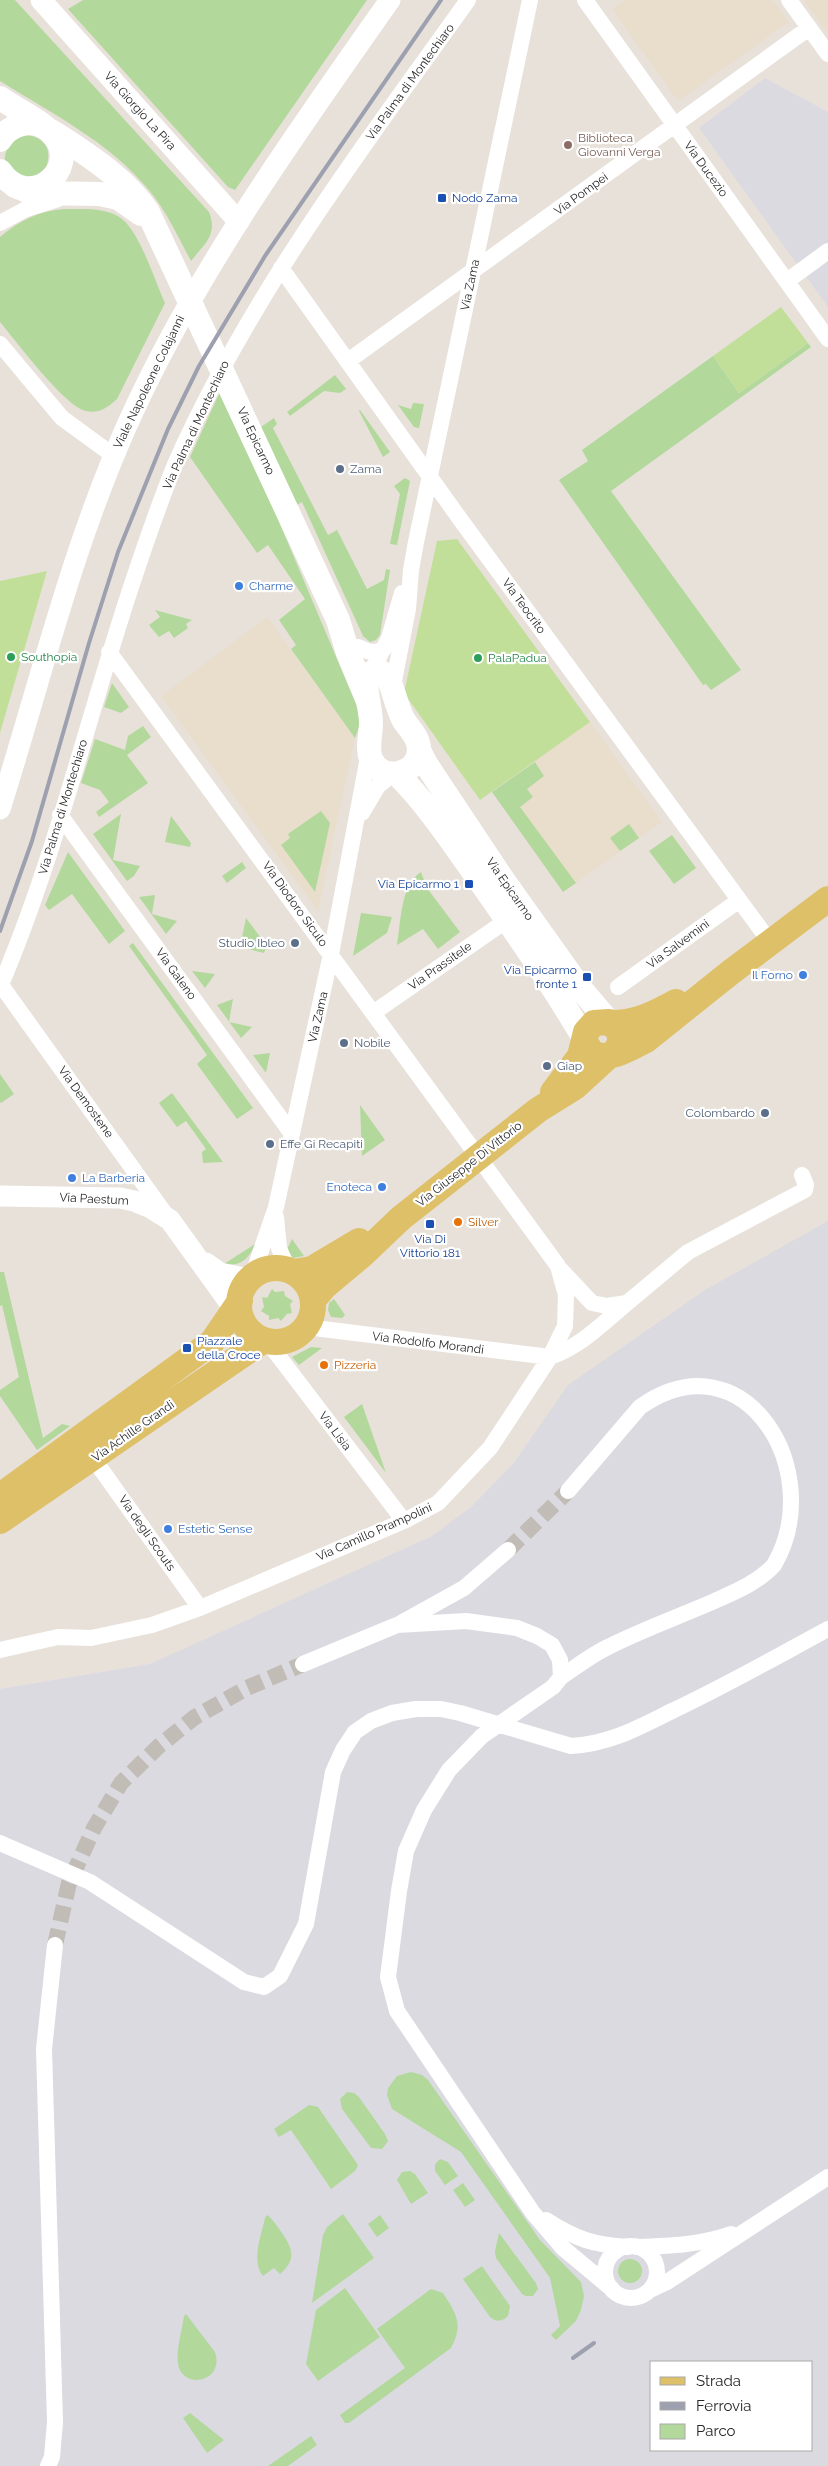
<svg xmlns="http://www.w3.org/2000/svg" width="828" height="2466" font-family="Raleway,sans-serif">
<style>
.industrial{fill:#dcdae1;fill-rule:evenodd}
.education{fill:#e8decb}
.green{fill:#b2d89c}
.pitch{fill:#c2df99}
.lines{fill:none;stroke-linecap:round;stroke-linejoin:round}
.minor-tunnel{stroke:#c1bcb6;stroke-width:16;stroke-dasharray:16 8;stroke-linecap:butt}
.minor{stroke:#fff;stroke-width:16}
.tertiary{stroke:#fff;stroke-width:21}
.secondary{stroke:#fff;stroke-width:24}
.primary{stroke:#dec068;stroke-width:26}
.rail{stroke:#9da0af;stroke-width:4}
.education-dot{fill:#8d6e63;stroke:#fff;stroke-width:2}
.transit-dot{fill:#1a4fb4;stroke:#fff;stroke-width:2}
.service-dot{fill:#5c6f8a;stroke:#fff;stroke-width:2}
.shop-dot{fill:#3f7fe0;stroke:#fff;stroke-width:2}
.leisure-dot{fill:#2e9e5b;stroke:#fff;stroke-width:2}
.food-dot{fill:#e8710a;stroke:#fff;stroke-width:2}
.labels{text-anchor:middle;stroke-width:4.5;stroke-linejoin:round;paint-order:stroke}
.street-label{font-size:12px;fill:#272727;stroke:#fff}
.education-label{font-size:12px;fill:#785e54;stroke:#fff;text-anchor:start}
.transit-label{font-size:12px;fill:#164399;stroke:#fff;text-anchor:start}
.service-label{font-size:12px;fill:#4e5e75;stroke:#fff;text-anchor:start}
.shop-label{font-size:12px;fill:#366cbe;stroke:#fff;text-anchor:start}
.leisure-label{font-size:12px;fill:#27864d;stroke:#fff;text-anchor:start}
.food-label{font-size:12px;fill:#c56008;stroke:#fff;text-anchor:start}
</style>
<rect width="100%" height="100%" fill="#e8e1da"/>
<path class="industrial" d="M 765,78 L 828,112 L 828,307 L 699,128 Z
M 828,1221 L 828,2466 L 0,2466 L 0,1689 L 150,1664 L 432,1536 L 471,1507 L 513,1464 L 568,1385 L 705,1290 ZM 652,2362 L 812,2362 L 812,2450 L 652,2450 Z"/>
<path class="education" d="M 625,0 L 773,0 L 789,22 L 678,101 L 612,9 Z
M 804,0 L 828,0 L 828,34 Z
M 267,617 L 355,738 L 318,911 L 161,696 Z
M 590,722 L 662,822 L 563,892 L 492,792 Z"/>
<path class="green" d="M 0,0 L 15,0 L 209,212 C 218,235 205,243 191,261 C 178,237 166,210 148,189 C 109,142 51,113 0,81 Z
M 83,0 L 367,0 L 235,190 L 228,187 L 68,9 Z
M 29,135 C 50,140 52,155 44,173 L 25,180 L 5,162 C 4,147 13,136 29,135 Z
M 65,209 C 83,209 108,207 122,219 C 140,233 155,281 165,303 L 117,399 C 108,407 100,414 86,411 C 65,407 16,341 0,322 L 0,237 C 20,220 39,211 65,209 Z
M 808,343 L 811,347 L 611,491 L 741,670 L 711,690 L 706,684 L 703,685 L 559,480 L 588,461 L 582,450 L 713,356 L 739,393 Z
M 230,370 L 258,429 L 274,418 L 277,424 L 273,428 L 328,535 L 337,530 L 367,589 L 384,580 L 386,569 L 390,570 L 380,635 L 376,640 L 370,642 L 363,636 L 302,502 L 277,517 L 356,704 L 360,724 L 355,738 L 291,649 L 296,645 L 279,620 L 305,599 L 268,545 L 257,553 L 190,457 Z
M 335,375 L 346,389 L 340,393 L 324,391 L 290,416 L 287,412 Z
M 413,403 L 424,404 L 419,428 L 414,427 L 398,405 L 411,409 Z
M 360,410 L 390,452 L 383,457 L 359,411 Z
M 405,478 L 410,481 L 397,545 L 390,544 L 400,494 L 394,486 Z
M 155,610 L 192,620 L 186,624 L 188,628 L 174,638 L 169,631 L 159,637 L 149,625 L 160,617 Z
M 112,683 L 129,707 L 121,713 L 104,707 Z
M 143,726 L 151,737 L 127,755 L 148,783 L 99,817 L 96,812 L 109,802 L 100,790 L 81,783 L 95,739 L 125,750 L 128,736 Z
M 535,762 L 544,776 L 527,789 L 533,797 L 520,807 L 576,883 L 563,892 L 492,792 Z
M 321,811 L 330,823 L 315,892 L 281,845 L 290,838 L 288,834 Z
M 121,814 L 113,860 L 140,866 L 134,876 L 127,881 L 93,834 Z
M 171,816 L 191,843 L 190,847 L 165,842 Z
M 629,824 L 639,838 L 620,851 L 610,838 Z
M 672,835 L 696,868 L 674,884 L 649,851 Z
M 68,852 L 125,931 L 109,944 L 72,894 L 49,910 L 45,905 Z
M 242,862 L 246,868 L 227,883 L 222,876 Z
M 421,872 L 427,888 L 460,932 L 438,949 L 423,929 L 397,945 C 401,922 400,886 421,872 Z
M 155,895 L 152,914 L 177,921 L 166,934 L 139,897 Z
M 361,913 L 392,917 L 387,933 L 353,956 Z
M 246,918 L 267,946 L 264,953 L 240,947 Z
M 133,943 L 253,1108 L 237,1119 L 197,1064 L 207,1055 L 129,946 Z
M 192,971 L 215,974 L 205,988 Z
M 233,999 L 229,1022 L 252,1027 L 241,1038 L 217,1005 Z
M 270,1053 L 266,1073 L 253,1055 Z
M 0,1074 L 14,1094 L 1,1103 L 0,1102 Z
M 172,1093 L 223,1162 L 203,1163 L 202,1152 L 206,1149 L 186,1121 L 177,1127 L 159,1103 Z
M 360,1105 L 385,1140 L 362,1156 Z
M 292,1239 L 304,1256 L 293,1258 L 287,1249 Z
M 255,1244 C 249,1259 240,1267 224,1264 Z
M 0,1272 L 4,1272 L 43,1438 L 62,1424 L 70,1426 L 37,1450 L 0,1396 L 0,1390 L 19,1377 L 2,1305 L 0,1306 Z
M 272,1289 L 275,1292 L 284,1291 L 285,1296 L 293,1301 L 290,1304 L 292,1313 L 287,1314 L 281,1321 L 278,1318 L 269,1320 L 269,1316 L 261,1311 L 264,1307 L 262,1297 L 267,1298 Z
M 334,1299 L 345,1315 L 342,1318 L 331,1317 L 328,1310 L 329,1303 Z
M 311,1347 L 322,1348 L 299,1365 L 292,1357 Z
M 362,1404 L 386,1473 L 344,1417 Z
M 411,2072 L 422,2075 L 428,2080 L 540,2240 L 581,2282 L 584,2296 L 581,2310 L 576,2321 L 556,2340 L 551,2335 L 560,2326 L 550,2278 L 461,2152 L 392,2109 L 387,2095 L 388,2088 L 397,2076 Z
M 347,2092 L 354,2093 L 359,2097 L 385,2134 L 388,2141 L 382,2149 L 371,2148 L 342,2109 L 340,2099 Z
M 309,2105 L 318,2107 L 358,2165 L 355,2171 L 331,2189 L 291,2130 L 279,2137 L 274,2129 Z
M 440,2159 L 448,2162 L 458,2176 L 445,2185 L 435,2171 L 435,2164 Z
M 410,2171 L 415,2174 L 428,2193 L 411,2204 L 397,2180 L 402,2172 Z
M 463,2183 L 475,2200 L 465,2207 L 453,2190 Z
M 343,2214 L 374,2258 L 312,2303 L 323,2235 L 327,2227 Z
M 267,2215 C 273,2219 276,2225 280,2230 C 292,2247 298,2259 280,2274 L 274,2268 L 263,2276 C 251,2261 261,2236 265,2218 Z
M 380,2215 L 389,2228 L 377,2237 L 368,2224 Z
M 499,2233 L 536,2283 L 538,2289 L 533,2296 L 526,2296 L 522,2294 L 496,2258 L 495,2251 Z
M618 2271a12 12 0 1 1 24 0a12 12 0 1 1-24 0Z
M 482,2266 L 510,2306 L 508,2316 C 502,2322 496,2322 490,2317 L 463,2279 Z
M 345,2288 L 380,2337 L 318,2381 L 306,2364 L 316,2310 Z
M 431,2289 L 443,2293 C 456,2313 464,2324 451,2348 L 349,2423 L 345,2423 L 340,2415 L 405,2368 L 377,2329 Z
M 186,2314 L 215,2352 C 225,2383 182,2390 178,2364 C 176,2349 182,2331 184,2316 Z
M 190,2413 L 224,2440 L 207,2453 L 183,2418 Z
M 311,2436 L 317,2445 L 288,2466 L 268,2466 Z"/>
<path class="pitch" d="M 781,307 L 808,343 L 739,393 L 713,356 Z
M 457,539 L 590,722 L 480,800 L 404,693 L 437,541 Z
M 47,571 L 0,733 L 0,581 Z"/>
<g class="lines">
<path class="minor-tunnel" d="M 508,1550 L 568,1491
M 55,1945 L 69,1883 L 94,1828 L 121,1783 L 159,1746 L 195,1717 L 247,1688 L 303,1664"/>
<path class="minor" d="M 585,0 L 828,339
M 789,0 L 828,54
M 0,223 L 26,209 L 58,199
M 281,268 L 460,519 L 770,942
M 787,281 L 828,251
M 0,344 L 62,418 L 114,456
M 348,361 L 809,28
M 358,647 C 368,652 374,654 384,649
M 370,674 L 389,638 L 402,593
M 392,691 L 408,609 L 411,570 L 416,542 L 530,0
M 362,813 L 378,786 L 393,774
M 60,815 L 292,1134
M 1,985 L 166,1215
M 0,987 C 55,858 87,720 131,587 C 145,545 159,503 176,462 C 252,292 361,150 468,0
M 618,987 L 738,901
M 373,1013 L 507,920
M 276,1217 L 279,1248 L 288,1270
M 561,1270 L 592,1303 L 607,1306 L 627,1303 L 688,1252 L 805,1190 L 806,1185 L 802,1175
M 252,1277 L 276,1207 L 331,954 L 369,752
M 306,1327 L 550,1357 C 581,1346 602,1324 627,1303
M 267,1341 L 404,1521
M 93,1458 L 200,1608
M 401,1623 L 464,1588 L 508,1550
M 0,1650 L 58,1637 L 91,1638 L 152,1625 L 200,1608 L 404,1521 L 438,1503 L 490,1448 L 550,1357 L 565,1326 L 566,1295 L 558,1266 L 109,652
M 303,1664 L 397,1625 L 466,1621 L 517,1628 L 537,1636 L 552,1645 L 560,1660 L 561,1677 L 553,1687 L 482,1736 L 449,1770 L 424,1810 L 406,1851 L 399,1891 L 388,1977 L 397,2011 L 533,2213 L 563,2248 L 612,2289
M 561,1677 C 576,1667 590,1656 606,1648 C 639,1631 675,1618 710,1603 C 732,1593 758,1583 774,1565 C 828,1473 745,1333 640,1407 L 568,1491
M 0,1843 L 90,1882 L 244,1982 L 264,1987 L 280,1976 L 306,1924 L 333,1772 L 343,1750 L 355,1732 L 371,1721 L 392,1713 L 416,1709 L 441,1709 L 460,1713 L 571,1746 C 609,1744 638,1728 672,1711 C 725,1686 776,1657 828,1629
M 546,2220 C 576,2239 593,2245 628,2247
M605 2272a26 26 0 1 1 52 0a26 26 0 1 1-52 0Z
M 637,2247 C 669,2246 700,2245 731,2234
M 650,2290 L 667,2282 L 828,2177
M 48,2466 L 52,2457 L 55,2422 L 44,2049 L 55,1945"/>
<path class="tertiary" d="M 41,0 L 239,222
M 0,809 C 42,676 74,539 133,412 C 201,265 297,132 390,0
M 0,1196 L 120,1198 L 134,1201 L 151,1208 L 170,1220 L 242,1320
M 206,1263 L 220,1273 L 249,1279"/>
<path class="secondary" d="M 0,98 C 17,110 41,120 54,136 C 82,169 28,213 0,171
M 0,140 C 7,128 22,121 36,124 C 47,127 57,135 67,141 C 97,161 128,182 148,212 L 338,620 L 348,653 L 368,701
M 15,186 L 32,193 L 100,194 L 118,198 L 141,214
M 373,672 L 381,672 L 387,676 C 394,690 396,705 403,719 C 409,729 419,737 419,749 C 419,774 384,783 372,761 C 366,750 371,735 371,723 C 371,709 366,695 366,681 Z
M 419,750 L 426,764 L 501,877 L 580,988 L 609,1022
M 397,774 C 427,804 450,839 475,874 C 513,928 551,982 585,1040"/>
<path class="primary" d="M 611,1023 C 637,1023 654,1014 676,1002
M 585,1042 L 592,1053 C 609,1062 631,1048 646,1040 L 731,972 L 828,899
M 553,1092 L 580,1056 L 586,1032 L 594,1023 L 609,1022 L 620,1032 L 620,1044 L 613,1054
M239 1305a37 37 0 1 1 74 0a37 37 0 1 1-74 0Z
M 294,1272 L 312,1269 L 359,1241
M 313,1300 L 325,1286 L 361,1256 L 401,1218 L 538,1110 L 575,1087 L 610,1055
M 0,1496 L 212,1342 L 240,1301
M 0,1521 L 264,1340"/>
<path class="rail" d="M 0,931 L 32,841 L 89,643 L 118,552 L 168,429 L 199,366 L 265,256 L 441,0
M 573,2358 L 594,2343"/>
</g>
<circle class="education-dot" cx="568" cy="145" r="5"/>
<g class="transit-dot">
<rect x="437" y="193" width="10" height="10" rx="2.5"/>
<rect x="464" y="879" width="10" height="10" rx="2.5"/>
<rect x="582" y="972" width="10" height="10" rx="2.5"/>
<rect x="425" y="1219" width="10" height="10" rx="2.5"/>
<rect x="182" y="1343" width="10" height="10" rx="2.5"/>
</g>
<g class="service-dot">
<circle cx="340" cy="469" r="5"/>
<circle cx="295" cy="943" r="5"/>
<circle cx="344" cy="1043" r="5"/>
<circle cx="547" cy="1066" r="5"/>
<circle cx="765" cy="1113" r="5"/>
<circle cx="270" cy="1144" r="5"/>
</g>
<g class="shop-dot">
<circle cx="239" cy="586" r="5"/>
<circle cx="803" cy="975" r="5"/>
<circle cx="72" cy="1178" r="5"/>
<circle cx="382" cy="1187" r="5"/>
<circle cx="168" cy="1529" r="5"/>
</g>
<g class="leisure-dot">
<circle cx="11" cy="657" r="5"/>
<circle cx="478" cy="658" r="5"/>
</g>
<g class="food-dot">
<circle cx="458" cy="1222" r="5"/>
<circle cx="324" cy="1365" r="5"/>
</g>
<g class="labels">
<g class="street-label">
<text transform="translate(410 82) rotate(-54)" y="4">Via Palma di Montechiaro</text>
<text transform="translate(140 111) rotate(48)" y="4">Via Giorgio La Pira</text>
<text transform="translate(706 169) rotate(54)" y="4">Via Ducezio</text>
<text transform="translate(581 194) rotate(-36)" y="4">Via Pompei</text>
<text transform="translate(470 285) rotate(-78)" y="4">Via Zama</text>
<text transform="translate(149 382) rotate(-64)" y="4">Viale Napoleone Colajanni</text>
<text transform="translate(196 425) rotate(-65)" y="4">Via Palma di Montechiaro</text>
<text transform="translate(256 441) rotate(65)" y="4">Via Epicarmo</text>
<text transform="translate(524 606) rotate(54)" y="4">Via Teocrito</text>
<text transform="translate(63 807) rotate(-73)" y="4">Via Palma di Montechiaro</text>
<text transform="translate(510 889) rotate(55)" y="4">Via Epicarmo</text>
<text transform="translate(295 904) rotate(54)" y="4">Via Diodoro Siculo</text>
<text transform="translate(678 944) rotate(-36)" y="4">Via Salvemini</text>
<text transform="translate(440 966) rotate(-35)" y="4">Via Prassitele</text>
<text transform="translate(176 974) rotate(54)" y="4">Via Galeno</text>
<text transform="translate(318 1017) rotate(-77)" y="4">Via Zama</text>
<text transform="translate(86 1102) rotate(54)" y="4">Via Demostene</text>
<text transform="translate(469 1164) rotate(-38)" y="4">Via Giuseppe Di Vittorio</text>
<text transform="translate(94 1199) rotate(3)" y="4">Via Paestum</text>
<text transform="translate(428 1343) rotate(7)" y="4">Via Rodolfo Morandi</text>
<text transform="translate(133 1431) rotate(-35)" y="4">Via Achille Grandi</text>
<text transform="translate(335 1431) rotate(53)" y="4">Via Lisia</text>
<text transform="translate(374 1532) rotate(-24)" y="4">Via Camillo Prampolini</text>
<text transform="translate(147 1533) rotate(55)" y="4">Via degli Scouts</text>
</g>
<g class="education-label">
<text x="578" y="142">Biblioteca<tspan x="578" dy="14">Giovanni Verga</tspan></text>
</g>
<g class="transit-label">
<text x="452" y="202">Nodo Zama</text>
<text x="459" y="888" text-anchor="end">Via Epicarmo 1</text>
<text x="577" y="974" text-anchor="end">Via Epicarmo<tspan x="577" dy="14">fronte 1</tspan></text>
<text x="430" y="1243" text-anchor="middle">Via Di<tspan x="430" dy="14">Vittorio 181</tspan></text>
<text x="197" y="1345">Piazzale<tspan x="197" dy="14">della Croce</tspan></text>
</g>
<g class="service-label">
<text x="350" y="473">Zama</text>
<text x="285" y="947" text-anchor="end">Studio Ibleo</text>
<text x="354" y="1047">Nobile</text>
<text x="557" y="1070">Giap</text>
<text x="755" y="1117" text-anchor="end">Colombardo</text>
<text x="280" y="1148">Effe Gi Recapiti</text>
</g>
<g class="shop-label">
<text x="249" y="590">Charme</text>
<text x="793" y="979" text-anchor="end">Il Forno</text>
<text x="82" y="1182">La Barberia</text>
<text x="372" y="1191" text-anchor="end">Enoteca</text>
<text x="178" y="1533">Estetic Sense</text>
</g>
<g class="leisure-label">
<text x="21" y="661">Southopia</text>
<text x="488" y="662">PalaPadua</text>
</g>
<g class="food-label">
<text x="468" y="1226">Silver</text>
<text x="334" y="1369">Pizzeria</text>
</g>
</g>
<rect x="650" y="2361" width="162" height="90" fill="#ffffff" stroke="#a9a9a9"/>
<rect x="660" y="2377" width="25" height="8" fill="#dec068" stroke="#a9a9a9"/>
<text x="696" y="2386" font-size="15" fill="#272727">Strada</text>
<rect x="660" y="2402" width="25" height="8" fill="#9da0af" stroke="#a9a9a9"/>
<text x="696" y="2411" font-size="15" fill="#272727">Ferrovia</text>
<rect x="660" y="2424" width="25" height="15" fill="#b2d89c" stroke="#a9a9a9"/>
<text x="696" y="2436" font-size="15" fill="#272727">Parco</text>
</svg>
